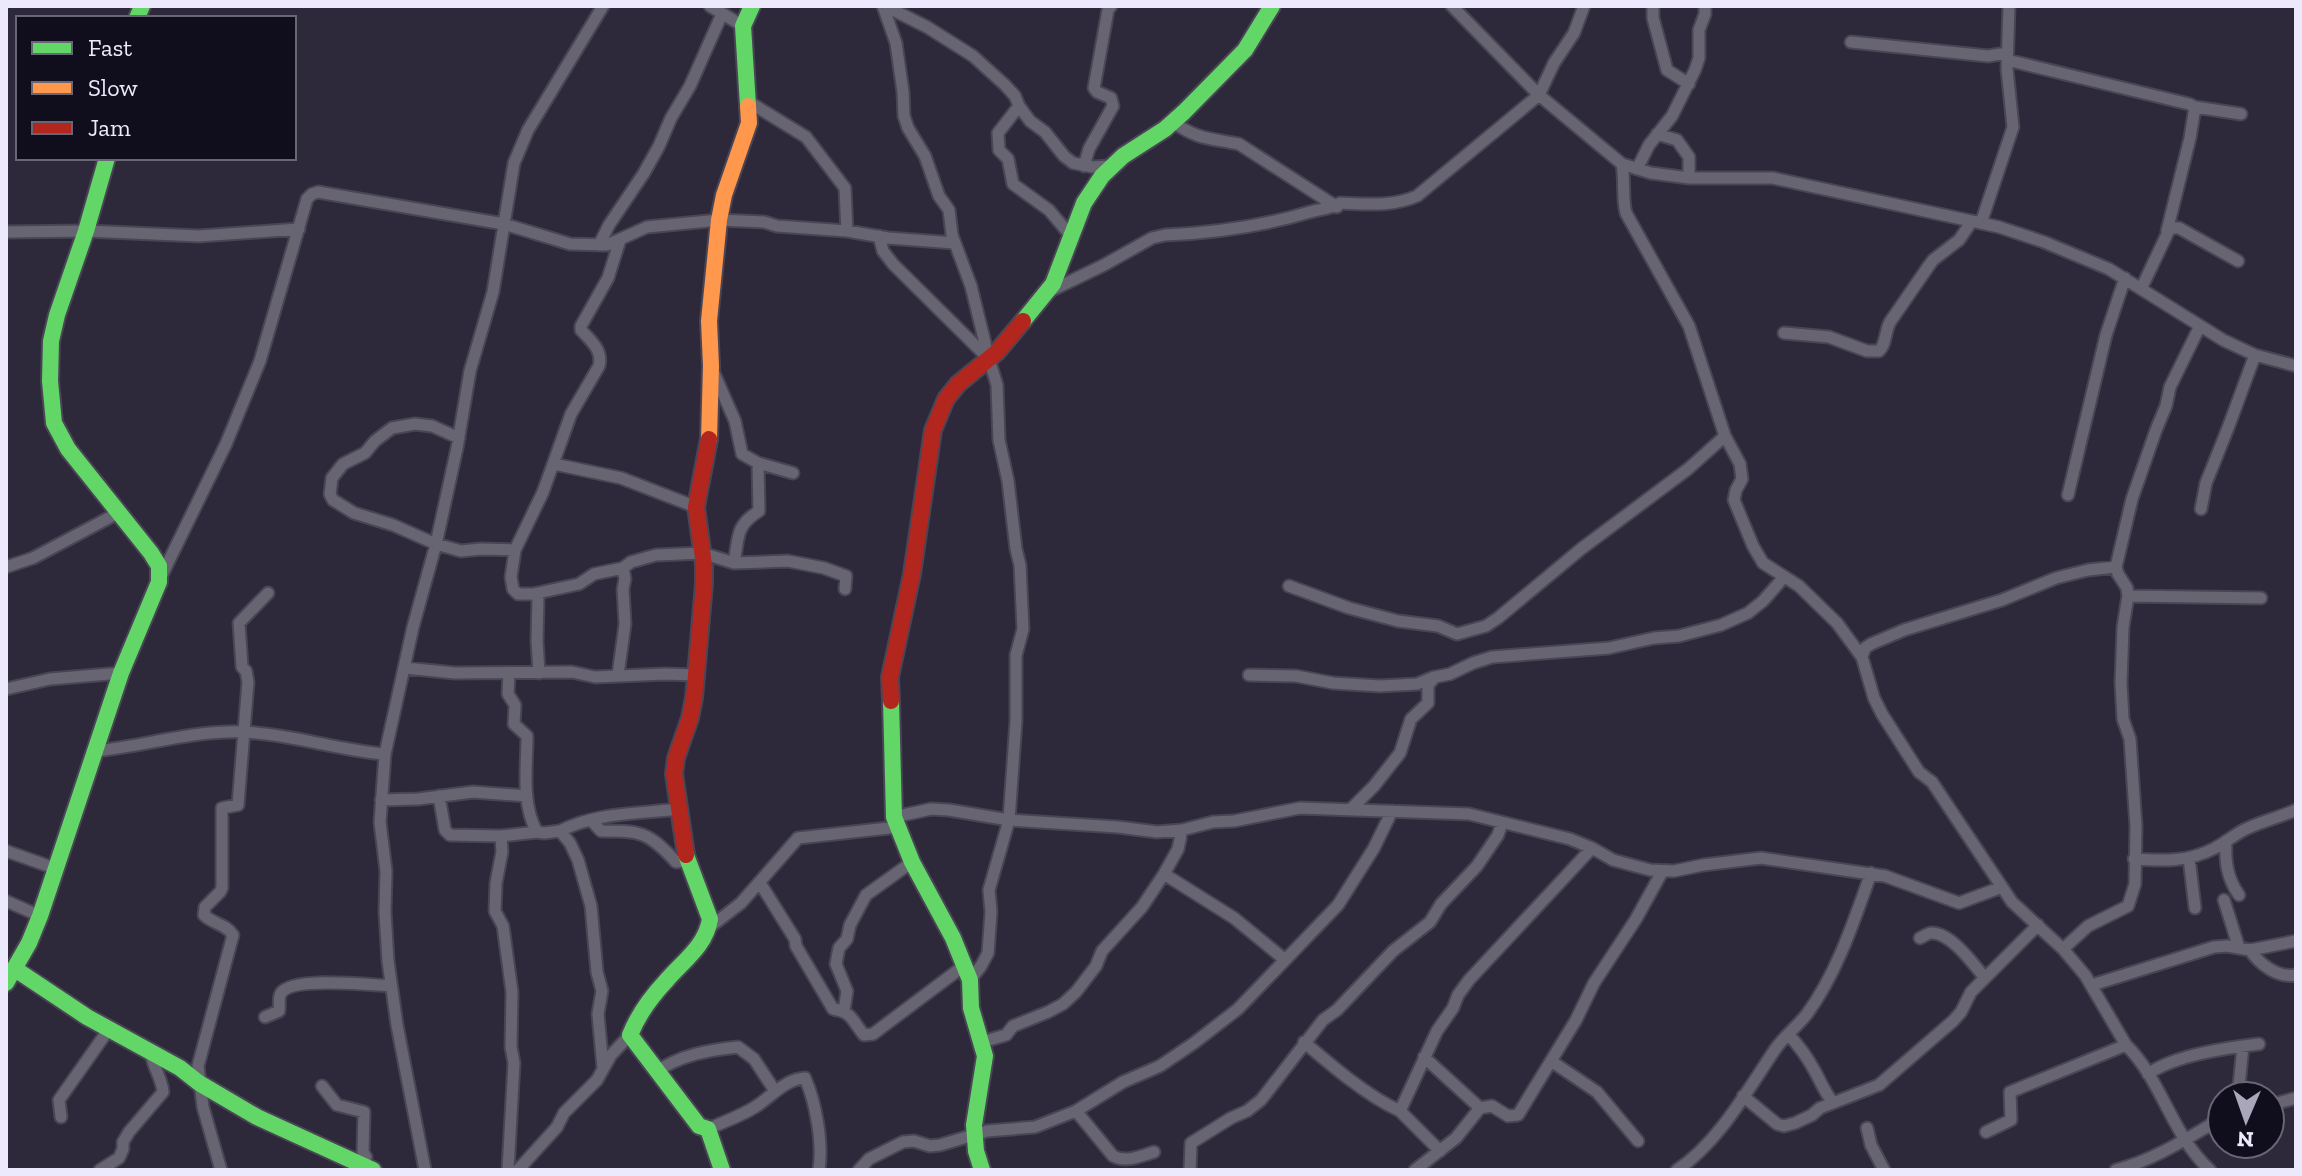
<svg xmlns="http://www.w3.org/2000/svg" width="2302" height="1176" font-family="'Zilla Slab',serif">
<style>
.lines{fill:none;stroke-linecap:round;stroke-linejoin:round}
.stream{stroke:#0a1c18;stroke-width:3}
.street-casing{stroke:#494555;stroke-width:15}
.fast-casing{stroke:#494555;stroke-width:20}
.slow-casing{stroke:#494555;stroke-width:20}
.jam-casing{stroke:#494555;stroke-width:20}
.street{stroke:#686573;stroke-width:11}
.fast{stroke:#63d668;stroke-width:16}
.slow{stroke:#ff974d;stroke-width:16}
.jam{stroke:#b3261e;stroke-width:16}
</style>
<rect width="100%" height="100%" fill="#2d293b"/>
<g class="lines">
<path class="stream" d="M 2296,218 L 2296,221"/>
<g class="street-casing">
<path id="street" d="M 710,6 L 743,26
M 883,6 L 896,43 L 903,92 L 904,116 L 908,128 L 925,156 L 939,196 L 949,210 L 952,235 L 971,286 L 988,355
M 885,6 L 927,27 L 973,56 L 1005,85 L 1015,96 L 1019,106 L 1030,121 L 1045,132 L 1064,156 L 1073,163 L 1093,167 L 1111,166
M 1452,6 L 1539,95 L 1622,164 L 1651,173 L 1689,178 L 1773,178 L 1999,227 L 2044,242 L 2109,269 L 2223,340 L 2255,355 L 2296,366
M 1653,6 L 1653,18 L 1667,70 L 1689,84
M 1851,42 L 1988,56 L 2007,53
M 2007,60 L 2189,104 L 2195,107 L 2190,138 L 2167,231
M 749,102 L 806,137 L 845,188 L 847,231
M 1019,106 L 998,133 L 999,150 L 1008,159 L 1013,184 L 1049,210 L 1071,236
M 2195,107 L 2241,114
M 1173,122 C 1198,140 1210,138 1239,144 L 1337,207
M 1657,134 L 1677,140 L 1689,157 L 1689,178
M 1622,164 C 1625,180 1622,200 1626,213 L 1689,326 L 1725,436 L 1740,464 L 1742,479 L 1736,490 L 1734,500 L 1753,546 L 1763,563 L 1799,586 L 1837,623 L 1862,657 L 1874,698 L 1882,714 L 1919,772 L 1932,782 L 2012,902 L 2063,949 L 2085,975 L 2126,1045 C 2162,1080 2172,1136 2210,1170
M 1084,166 L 1089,149 L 1113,106 L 1111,98 L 1097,92 L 1094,88 L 1108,10 L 1111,6
M 1637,169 L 1649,145 L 1672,116 L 1695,70 L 1699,58 L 1699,30 L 1705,14 L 1705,6
M 1981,223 L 2013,127 L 2007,69 L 2009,6
M 6,232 L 86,231 L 199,236 L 299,229
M 879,236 L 883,251 L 893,264 L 989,359 L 997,385 L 999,440 L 1008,481 L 1016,549 L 1020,565 L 1023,629 L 1016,655 L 1016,721 L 1009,820 L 989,890 L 991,912 L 988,953 L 981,966 L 970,980
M 599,245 L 609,225 L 644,173 L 659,146 L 671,118 L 690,86 L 722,14
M 2141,289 L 2170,228 L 2179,228 L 2238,261
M 1048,292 L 1104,265 L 1152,238 L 1165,235 C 1214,233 1263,226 1310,212 C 1320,209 1331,209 1340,203 C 1366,204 1392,207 1417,196 L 1539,95 L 1554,63 L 1574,33 L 1584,6
M 1784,333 L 1829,337 L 1867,351 L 1879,351 C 1886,345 1885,331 1890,322 L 1928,267 L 1933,260 L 1959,240 L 1972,221
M 713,371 L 735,421 L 742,454 L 758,463 L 793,473
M 459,438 L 432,426 L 415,424 L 392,428 L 375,441 L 365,453 L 343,464 L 332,478 L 330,494 L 333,500 L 354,513 L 393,525 L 436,544 L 461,551 L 481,549 L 515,550
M 554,464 L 621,478 L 696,507
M 2068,495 L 2106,335 L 2125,278
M 2201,509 L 2206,483 L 2228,428 L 2255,355
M 734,563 C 739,537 735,526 759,511 L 758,463
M 6,567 L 33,558 L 118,513
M 160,579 L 226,444 L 260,361 L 307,199 L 312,194 L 318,192 L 504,224 L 570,244 L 607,245 L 647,227 L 719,220 L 764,222 L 777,226 L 847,231 L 888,238 L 955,243
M 1289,586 L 1349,608 L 1398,621 L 1438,626 L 1457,634 L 1486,626 L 1498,618 L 1581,549 L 1688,469 L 1725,436
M 533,594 L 579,584 L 594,574 L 623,568 L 631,562 L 656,555 L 702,553 L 734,563 L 788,561 L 824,568 L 846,576 L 845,589
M 2128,596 L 2261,598
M 1862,657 L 1865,648 L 1871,644 L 1904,630 L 2002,600 L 2056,578 L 2088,570 L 2116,567
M 405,668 L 455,673 L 572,672 L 595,677 L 665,674 L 695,675
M 509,673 L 508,694 L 515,705 L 514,724 L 527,736 C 527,767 521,804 537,832 L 544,833 L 560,831 L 570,843 L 578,860 L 591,906 L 597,972 L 602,991 L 598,1014 L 603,1068
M 539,673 L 537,641 L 538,598 L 533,594 L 518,594 L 513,589 L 511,577 L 515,550 L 543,492 L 571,414 L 599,366 C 603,350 591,341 581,330 L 581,326 L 608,278 L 620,240
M 618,675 L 625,624 L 623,589 L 625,579 L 623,568
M 1249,675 L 1296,676 L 1333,683 L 1380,686 L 1417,684 L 1434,677
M 6,689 L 50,679 L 121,673
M 95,751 C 145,746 193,730 243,732 C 291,734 337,750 385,754
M 439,796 L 445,830 L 450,835 L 501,836 L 537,832
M 381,800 L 418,799 L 473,792 L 527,796
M 1351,809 L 1374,786 L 1400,753 L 1411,719 L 1428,703 L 1428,685 L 1435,677 L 1450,674 L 1473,663 L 1492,657 L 1609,648 L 1654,638 L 1679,636 L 1721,625 L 1748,613 L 1763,601 L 1784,577
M 894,817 L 931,809 L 949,810 L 1009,820 L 1118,827 L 1157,832 L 1182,830 L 1213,822 L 1234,821 L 1300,808 L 1469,814 L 1570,839 L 1592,848 L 1613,860 L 1650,870 L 1674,871 L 1703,865 L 1761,858 L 1885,876 L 1959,903 L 2002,887
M 591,820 L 601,831 C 640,831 648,831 676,862 L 688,861
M 560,831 C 597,812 639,814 679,809
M 501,836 L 502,852 L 496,883 L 495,911 L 503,926 L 512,992 L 511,1047 L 514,1063 L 508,1170
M 2226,841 C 2225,862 2227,878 2239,895
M 6,851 L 57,869
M 2189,858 L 2195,908
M 2134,859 C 2163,861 2189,862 2215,848 C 2227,842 2236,833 2248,828 C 2263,821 2280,817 2296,810
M 1164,874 L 1234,918 L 1284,959
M 760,883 L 795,939 L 796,946 L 833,1009 C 853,1012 852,1021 864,1035 L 873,1034 L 965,965
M 2224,900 L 2239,948
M 6,901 L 40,916
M 710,927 L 741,903 L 798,838 L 898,827
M 1920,938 C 1922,937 1929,933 1931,933 C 1951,932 1974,965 1985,978
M 2063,949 L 2088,926 L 2128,906 L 2135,884 L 2136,826 L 2130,739 L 2123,719 L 2121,683 L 2123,627 L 2128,596 L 2127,588 L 2118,574 L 2116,567 L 2132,499 L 2156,430 L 2166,406 L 2170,387 L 2200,326
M 2250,950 C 2260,965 2278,978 2296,975
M 2092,985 L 2214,947 L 2227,946 L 2250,950 L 2296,941
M 844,1011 L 847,991 L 836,964 L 839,948 L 847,939 L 850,925 L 866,895 L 912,862
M 265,1017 L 279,1011 C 280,1006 278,998 281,993 C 293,976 370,985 391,986
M 1789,1035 C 1798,1045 1806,1055 1813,1068 C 1820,1080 1824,1091 1833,1103
M 982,1042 L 1006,1035 L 1013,1026 L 1048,1012 L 1063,1004 L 1076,992 L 1096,966 L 1102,951 L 1142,907 L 1164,874 L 1178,849 L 1182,830
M 1304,1042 C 1332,1066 1367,1096 1400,1111
M 1424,1057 L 1480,1108
M 1551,1061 L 1597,1092 L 1638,1141
M 656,1072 C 680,1055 709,1050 738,1047 L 754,1059 L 775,1091
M 2148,1074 C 2175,1055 2226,1048 2259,1044
M 322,1086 L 337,1105 L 364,1112 L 363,1152 L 366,1157 L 364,1166
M 1743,1096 L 1777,1124 L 1784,1126 L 1795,1123 L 1812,1115 L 1820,1108 L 1879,1085 L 1953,1021 L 1961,1012 L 1971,992 L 2038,925
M 2238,1096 L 2243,1046
M 2270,1105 L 2296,1098
M 1076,1111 L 1113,1156 C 1126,1163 1141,1156 1154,1152
M 61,1117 L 59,1100 L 109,1029
M 1867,1128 L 1871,1145 L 1884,1170
M 708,1129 C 723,1122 741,1116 755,1107 C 771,1097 785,1079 805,1078 C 816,1103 823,1143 819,1170
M 1986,1132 L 2011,1120 L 2010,1092 L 2126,1045
M 1440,1151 L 1400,1111 L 1437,1031 L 1453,1008 L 1458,995 L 1469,980 L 1592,848
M 100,1170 L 119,1158 L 123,1149 L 123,1142 L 129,1132 L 163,1092 C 162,1079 153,1067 151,1053
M 221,1170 L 203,1107 L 198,1066 L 233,935 C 226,924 213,924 204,915 L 205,907 L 220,892 L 222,888 L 222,808 L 238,805 L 248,682 L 246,671 L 242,667 L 239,623 L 268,593
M 425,1170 L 397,1025 L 388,961 L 385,912 L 386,871 L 380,822 L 385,754 L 413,627 L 436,544 L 457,448 L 470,371 L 493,292 L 514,163 L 528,130 L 603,6
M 518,1170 L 557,1127 L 564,1113 L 597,1080 L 611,1055 L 630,1035
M 859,1170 L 869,1159 L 903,1142 L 914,1141 L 930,1146 L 940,1145 L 987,1131 L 1035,1127 L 1076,1111 L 1123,1082 L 1160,1066 L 1194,1043 L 1238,1009 L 1338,905 L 1374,848 L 1392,811
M 1190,1170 L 1191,1143 L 1231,1118 L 1247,1111 L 1261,1100 L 1323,1020 L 1337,1010 L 1393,951 L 1430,922 L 1441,904 L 1477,866 L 1498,835 L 1502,823
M 1415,1170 L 1456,1138 L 1480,1108 L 1492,1106 L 1508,1116 L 1518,1115 L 1576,1020 L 1594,983 L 1636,919 L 1662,872
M 1677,1170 C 1718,1143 1747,1091 1774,1051 C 1783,1037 1797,1027 1807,1014 C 1837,973 1854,921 1871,873
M 2116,1170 C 2156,1159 2186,1139 2222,1118"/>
</g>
<g class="fast-casing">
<path id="fast" d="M 137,18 L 142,6
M 748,106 L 743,26 L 752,6
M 1023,321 L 1053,284 L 1084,203 L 1102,176 L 1123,156 L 1165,129 L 1184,112 L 1245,50 L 1272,6
M 891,701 L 894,817 L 912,862 L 953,938 L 970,980 L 971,1008 L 985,1056 L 974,1125 L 976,1151 L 982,1170
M 686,855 L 710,919 C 706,946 682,962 666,981 C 651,997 638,1015 630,1035 L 699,1126 L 708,1129 L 722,1170
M 15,969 L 87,1017 L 180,1068 L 199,1083 L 257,1117 L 373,1170
M 6,983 L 29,943 L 40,916 L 121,673 L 159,582 L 159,566 L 151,553 L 68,449 L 54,423 L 50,381 L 51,341 L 57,315 L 86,231 L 107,158"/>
</g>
<g class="slow-casing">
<path id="slow" d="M 709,439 L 711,366 L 709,321 L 719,220 L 724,195 L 749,123 L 748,106"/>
</g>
<g class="jam-casing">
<path id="jam" d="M 891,701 L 890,677 L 912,574 L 933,430 L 946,399 L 958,384 L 997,352 L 1023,321
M 686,855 L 674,774 L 676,758 L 690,718 L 694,698 L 704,584 L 704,565 L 696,507 L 709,439"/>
</g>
<use href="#street" class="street"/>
<use href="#fast" class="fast"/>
<use href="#slow" class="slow"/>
<use href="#jam" class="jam"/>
</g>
<rect width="2302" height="1176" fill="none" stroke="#ebe9fb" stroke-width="16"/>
<rect x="16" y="16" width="280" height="144" fill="#100d1c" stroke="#686575" stroke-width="2"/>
<rect x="32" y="42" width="40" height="12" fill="#63d668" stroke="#686575" stroke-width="2"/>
<text x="88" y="56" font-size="24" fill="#ebe9fb">Fast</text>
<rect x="32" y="82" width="40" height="12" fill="#ff974d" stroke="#686575" stroke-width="2"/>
<text x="88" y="96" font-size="24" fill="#ebe9fb">Slow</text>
<rect x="32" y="122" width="40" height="12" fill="#b3261e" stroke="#686575" stroke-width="2"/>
<text x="88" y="136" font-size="24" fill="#ebe9fb">Jam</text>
<g transform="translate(2246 1120) rotate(182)"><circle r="38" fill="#100d1c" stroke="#686575" stroke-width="2"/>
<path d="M0-6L14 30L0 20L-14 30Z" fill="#a8a6b8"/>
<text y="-12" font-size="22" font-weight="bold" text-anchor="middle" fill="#ebe9fb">N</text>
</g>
</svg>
